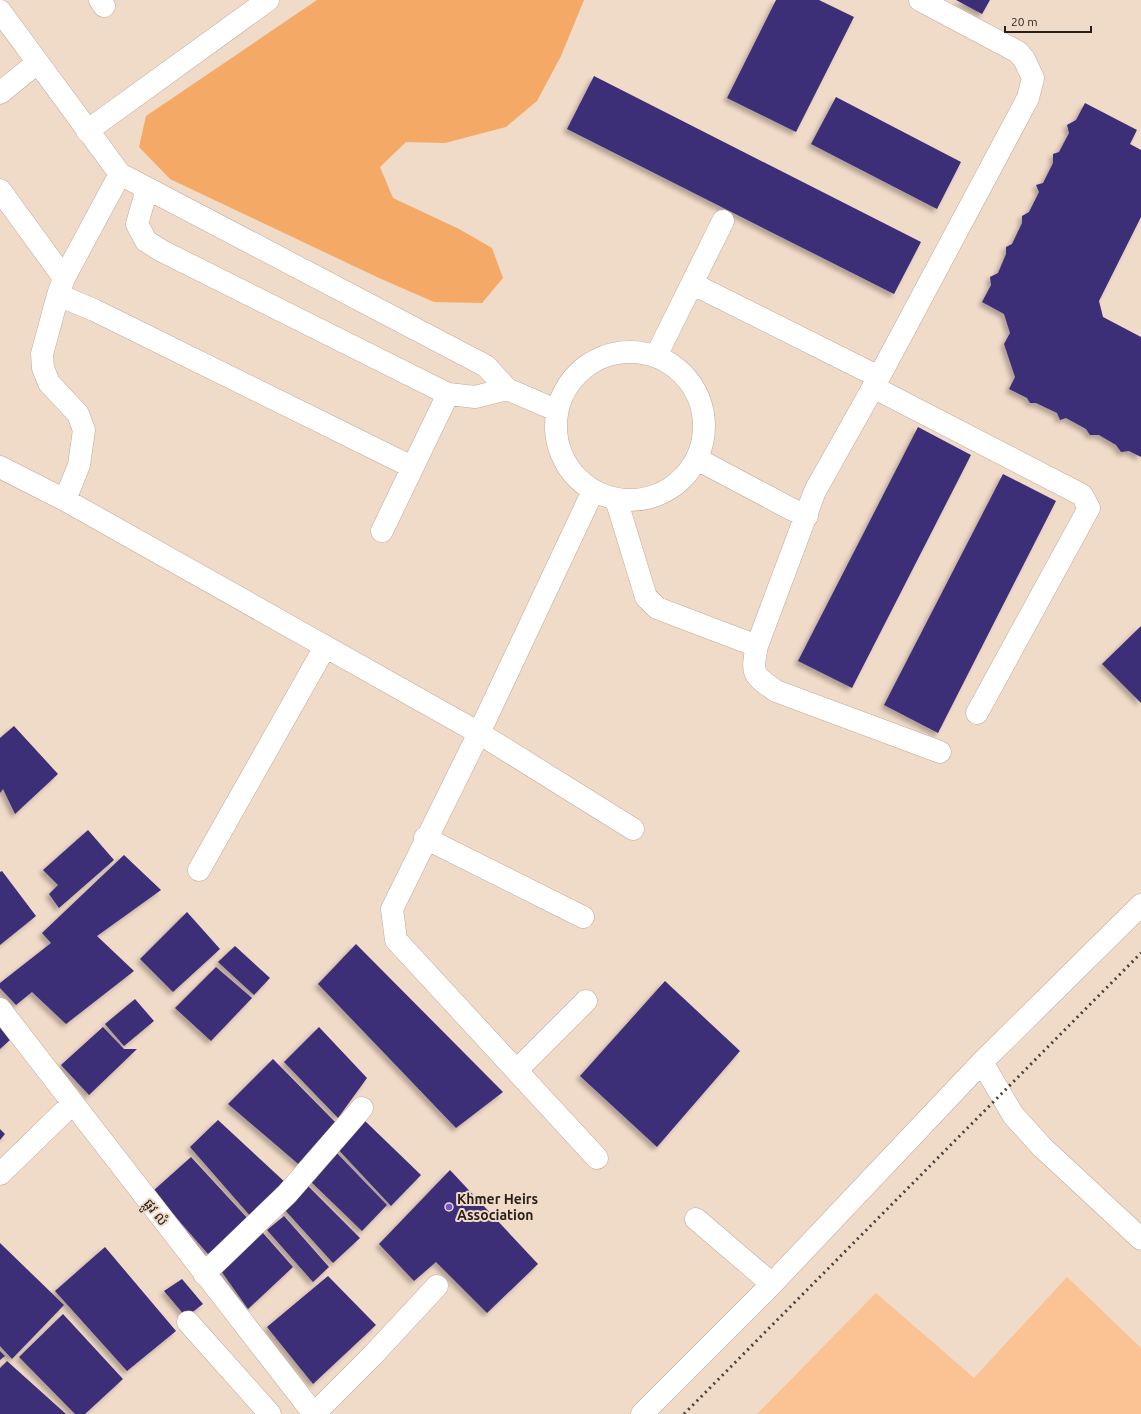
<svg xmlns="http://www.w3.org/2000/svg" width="1141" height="1414" font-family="Ubuntu,'Noto Sans Khmer',sans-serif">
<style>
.green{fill:#fbc293}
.water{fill:#f5a966}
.building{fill:#3d2d78;filter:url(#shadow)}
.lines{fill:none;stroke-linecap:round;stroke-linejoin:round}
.minor-casing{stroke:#c0aa99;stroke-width:23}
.minor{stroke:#fff;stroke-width:22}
.rail{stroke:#4c4038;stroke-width:3;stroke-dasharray:2 4;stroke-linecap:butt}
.poi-dot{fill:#7055cf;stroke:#f0dac8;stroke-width:1.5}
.labels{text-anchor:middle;stroke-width:4;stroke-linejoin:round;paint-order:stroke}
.poi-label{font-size:14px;font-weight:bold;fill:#281f19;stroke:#f0dac8;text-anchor:start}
.street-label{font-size:14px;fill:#281f19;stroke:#f0dac8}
</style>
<defs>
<filter id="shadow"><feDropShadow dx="-3.5" dy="3.5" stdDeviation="2" flood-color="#0004"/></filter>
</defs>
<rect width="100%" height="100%" fill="#f0dac8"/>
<path class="green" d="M 1067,1277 L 1141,1348 L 1141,1414 L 757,1414 L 876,1293 L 974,1378 Z"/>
<path class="water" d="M 317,0 L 584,0 L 561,56 L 537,101 L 506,127 L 445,143 L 406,142 L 380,167 L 393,198 L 459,229 L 492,248 L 503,278 L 482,303 L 434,302 L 379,278 L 170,179 L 139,147 L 146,116 Z"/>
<path class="building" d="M 776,0 L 819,0 L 854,17 L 796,132 L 727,98 Z
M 956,0 L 990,0 L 982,14 Z
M 594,76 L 921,242 L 894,294 L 567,129 Z
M 836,97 L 961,162 L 937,209 L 811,144 Z
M 1085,103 L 1137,130 L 1130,144 L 1141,150 L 1141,217 L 1099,301 L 1103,317 L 1141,337 L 1141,457 L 1129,451 L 1121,452 L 1116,445 L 1099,435 L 1090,435 L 1086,429 L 1066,418 L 1060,420 L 1057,413 L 1036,403 L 1030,403 L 1027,398 L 1009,389 L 1015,377 L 1004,344 L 1010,333 L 1004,314 L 982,302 L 991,285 L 990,277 L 998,273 L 1006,254 L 1006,247 L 1012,244 L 1022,223 L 1022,216 L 1029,212 L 1039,192 L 1036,185 L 1043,183 L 1053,163 L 1053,154 L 1059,152 L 1069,133 L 1067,125 L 1076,120 Z
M 918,427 L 971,455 L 852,688 L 798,661 Z
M 1003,474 L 1056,501 L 938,733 L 884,705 Z
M 1141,626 L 1141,703 L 1102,664 Z
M 14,726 L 58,774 L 15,814 L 3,789 L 0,793 L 0,738 Z
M 88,830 L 114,860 L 59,908 L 49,894 L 58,885 L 43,870 Z
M 124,855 L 161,890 L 97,936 L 134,971 L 66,1024 L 32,992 L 16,1005 L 0,988 L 0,983 L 51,943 L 42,933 Z
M 2,871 L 36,916 L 0,945 L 0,872 Z
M 187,912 L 220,949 L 173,992 L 140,959 Z
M 356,944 L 503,1092 L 456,1128 L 318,984 Z
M 235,946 L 270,978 L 254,995 L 218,962 Z
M 216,967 L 252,998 L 211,1041 L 175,1008 Z
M 665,981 L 740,1051 L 657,1147 L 580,1076 Z
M 135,999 L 154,1021 L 124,1046 L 105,1024 Z
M 0,1025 L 10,1040 L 0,1049 Z
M 103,1027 L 124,1049 L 137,1049 L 89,1095 L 61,1065 Z
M 319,1027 L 367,1078 L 338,1118 L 284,1062 Z
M 273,1059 L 338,1125 L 303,1168 L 228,1104 Z
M 363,1119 L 421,1175 L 391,1206 L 335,1146 Z
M 218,1120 L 287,1184 L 252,1218 L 190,1147 Z
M 0,1129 L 5,1134 L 0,1140 Z
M 333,1149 L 387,1205 L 362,1231 L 307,1178 Z
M 191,1157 L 249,1220 L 208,1254 L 153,1191 Z
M 450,1170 L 538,1264 L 487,1313 L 436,1262 L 414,1281 L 379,1244 Z
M 308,1186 L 360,1238 L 333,1263 L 284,1209 Z
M 284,1216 L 329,1267 L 313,1282 L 267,1230 Z
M 263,1233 L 293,1267 L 248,1309 L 219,1268 Z
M 0,1243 L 64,1305 L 12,1359 L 0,1346 Z
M 105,1247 L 176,1331 L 127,1371 L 55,1291 Z
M 328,1276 L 376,1325 L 313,1384 L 267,1327 Z
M 182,1279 L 203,1304 L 186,1317 L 164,1291 Z
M 63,1314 L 123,1379 L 85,1414 L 75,1414 L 19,1357 Z
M 0,1351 L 5,1356 L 0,1360 Z
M 7,1361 L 66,1414 L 0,1414 L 0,1368 Z"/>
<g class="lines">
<g class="minor-casing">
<path id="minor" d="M 100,0 L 104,6
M 920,0 L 1018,52 L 1024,59 L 1033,78 L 1028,98 L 879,377 L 815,491 L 757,646 C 751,674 753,675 776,691 L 940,752
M 0,11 L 120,174 L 486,366 L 507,389 L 556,410
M 0,93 L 37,63
M 87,131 L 268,0
M 120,174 L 64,278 L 58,295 L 94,310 L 412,467
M 147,189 L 137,224 L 146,241 L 162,251 L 448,394 L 475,397 L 507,389
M 0,190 L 64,278
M 693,284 L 879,377
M 58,295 L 42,354 L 43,368 L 49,383 L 78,414 L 84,430 L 79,465 L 65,500
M556 426a74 74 0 1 1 148 0a74 74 0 1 1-148 0Z
M 656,356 L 723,221
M 873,387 L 1082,495 L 1089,508 L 977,713
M 697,459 L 791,509 L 807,516
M 0,467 L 65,500 L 479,733 L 633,829
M 593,491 L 479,733 L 392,909 L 396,940 L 597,1158
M 616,499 L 646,597 L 657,608 L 757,646
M 382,531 L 448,394
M 425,838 L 583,917
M 199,870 L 325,647
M 0,1009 L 314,1414
M 982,1062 L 1013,1115 L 1042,1147 L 1141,1239
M 517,1070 L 586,1001
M 0,1174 L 72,1104
M 696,1219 L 772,1284
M 204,1274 L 287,1194 L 362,1108
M 188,1322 L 270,1414
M 314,1414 L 373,1355 L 437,1286
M 642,1414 L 772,1284 L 982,1062 L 1141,905"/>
</g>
<use href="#minor" class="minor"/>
<path class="rail" d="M 684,1414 L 1141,953"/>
</g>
<circle class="poi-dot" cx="449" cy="1207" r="4"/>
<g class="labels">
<g class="poi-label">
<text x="457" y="1204">Khmer Heirs<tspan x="457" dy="16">Association</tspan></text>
</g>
<g class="street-label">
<text transform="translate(156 1212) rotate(52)" y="5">ផ្លូវ លំ</text>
</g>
</g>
<path d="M1005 26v6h86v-6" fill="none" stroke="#281f19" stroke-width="2"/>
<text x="1011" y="26" font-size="12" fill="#281f19" stroke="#f0dac8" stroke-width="3" paint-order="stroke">20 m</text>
</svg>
